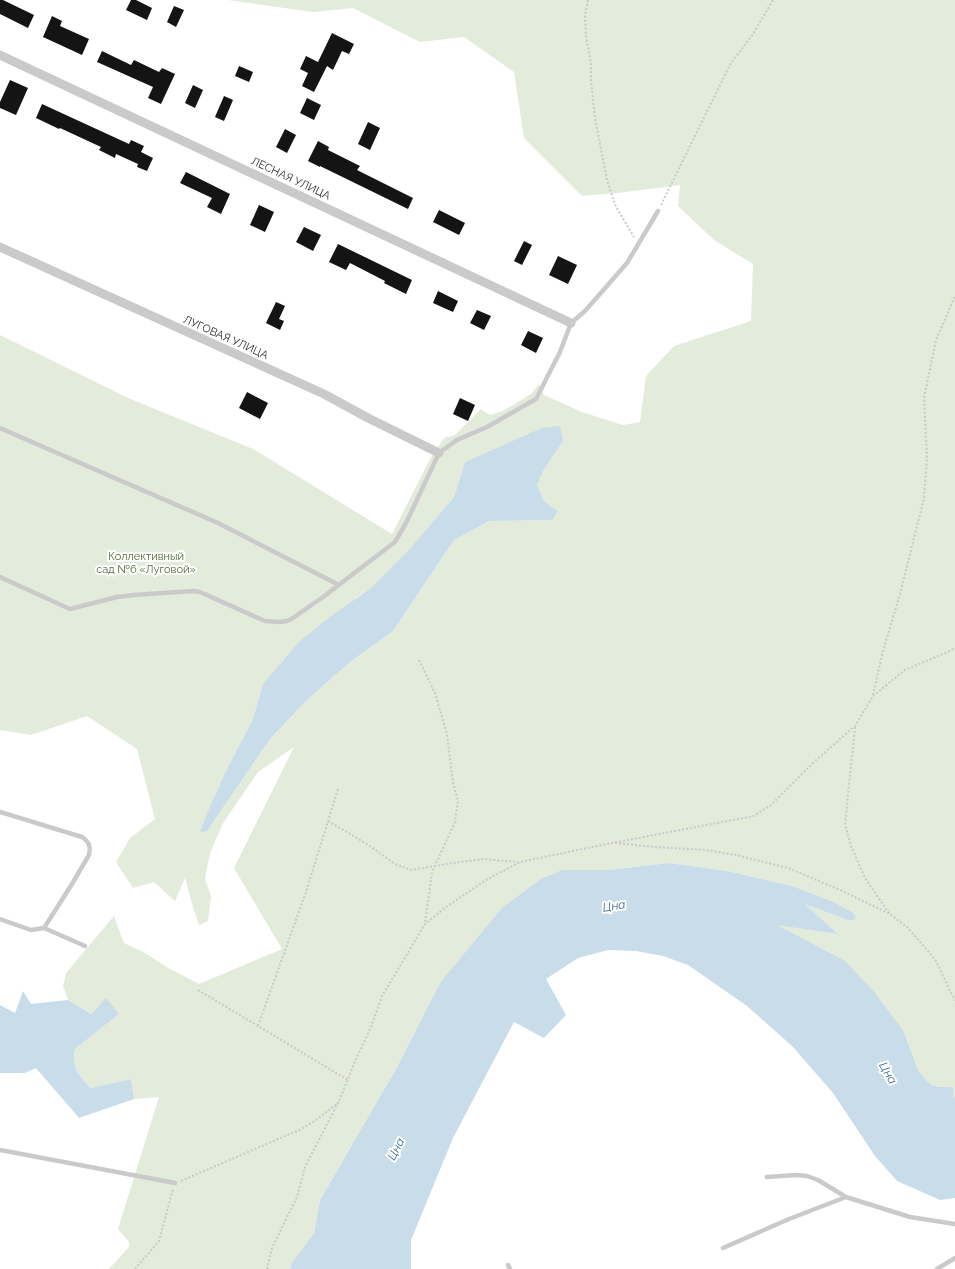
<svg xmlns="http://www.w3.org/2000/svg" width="955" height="1269" font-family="Raleway,sans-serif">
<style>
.green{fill:#e3ebdb;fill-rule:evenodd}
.water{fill:#c8dcea}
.building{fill:#141414}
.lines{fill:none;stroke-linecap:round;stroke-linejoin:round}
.path{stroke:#cacaca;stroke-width:2;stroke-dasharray:2 2;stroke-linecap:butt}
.lane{stroke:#cacaca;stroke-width:4.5}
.street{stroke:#cacaca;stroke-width:9}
.labels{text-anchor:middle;stroke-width:4;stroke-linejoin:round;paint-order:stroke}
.street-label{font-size:11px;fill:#2d2d2d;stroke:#fff}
.park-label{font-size:11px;fill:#50683c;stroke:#fff}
.water-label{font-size:12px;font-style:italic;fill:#3e6d8d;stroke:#fff}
</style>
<rect width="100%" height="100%" fill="#fff"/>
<path class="green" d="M 228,0 L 955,0 L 955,1098 L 953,1097 L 953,1087 L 940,1087 L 932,1085 L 927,1081 L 918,1070 L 904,1032 L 775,924 L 838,934 L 804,903 L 848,920 L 792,886 L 728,871 L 669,863 L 608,870 L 562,870 L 440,983 L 396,1069 L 320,1200 L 314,1233 L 291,1264 L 290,1269 L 109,1269 L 129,1247 L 129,1242 L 118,1229 L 159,1097 L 134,1099 L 131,1079 L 91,1088 C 79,1075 71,1068 75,1049 L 119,1014 L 93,1014 L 68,1000 L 63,986 L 66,973 L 114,916 L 124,943 L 145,953 L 168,968 L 199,984 L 282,949 L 234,868 L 294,747 L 258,772 L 223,823 L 210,853 L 205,879 L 211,896 L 208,921 L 199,925 L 193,907 L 185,878 L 175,901 L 154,882 L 133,888 L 116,862 L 130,838 L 155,819 L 137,749 L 87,716 L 31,735 L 0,730 L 0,335 L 128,398 L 253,449 L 392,534 L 430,459 L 444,438 L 455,435 L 481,409 L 490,415 L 503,411 L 531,394 L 539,384 L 544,395 L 582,412 L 623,425 L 640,422 L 646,376 L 674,346 L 751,321 L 753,264 L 714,240 L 678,206 L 680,185 L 626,192 L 582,196 L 524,138 L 514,72 L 464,37 L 420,42 L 353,8 L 313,12 ZM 563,441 L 543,471 L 537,485 L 544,501 L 558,511 L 553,520 L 489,521 L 454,540 L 393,631 L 350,662 L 308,699 L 270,739 L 207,831 L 228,767 L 253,719 L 262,689 L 357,597 L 372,587 L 410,550 L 454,497 L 465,462 L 494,450 Z"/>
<path class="water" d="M 560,426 L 563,441 L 543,471 L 537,485 L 544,501 L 558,511 L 553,520 L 489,521 L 454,540 L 393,631 L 350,662 L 308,699 L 270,739 L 207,831 L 200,832 L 208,811 L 228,767 L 253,719 L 263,684 L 299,642 L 326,620 L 372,587 L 410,549 L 454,497 L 465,462 L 542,428 Z
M 669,863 L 728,871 L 792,886 L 831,901 L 852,912 L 856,917 L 853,920 L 848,920 L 805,904 L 838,934 L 777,925 L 845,961 L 875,993 L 904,1032 L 918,1070 L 927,1081 L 932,1085 L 940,1087 L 953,1087 L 953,1097 L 955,1098 L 955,1198 L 940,1200 L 897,1181 L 875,1156 L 833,1093 L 793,1047 L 747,1006 L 688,965 L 663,956 L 636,951 L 608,950 L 578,958 L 546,979 L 566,1015 L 544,1038 L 514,1022 L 453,1138 L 411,1240 L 411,1269 L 290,1269 L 291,1264 L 314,1233 L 320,1200 L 396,1069 L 440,983 L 502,908 L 541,879 L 562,870 L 608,870 Z
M 23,991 L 31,1004 L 68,1000 L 92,1014 L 106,998 L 119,1014 L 75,1049 C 71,1067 79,1076 91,1088 L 131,1079 L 134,1099 L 79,1118 L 36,1068 L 25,1073 L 0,1073 L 0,1005 L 15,1013 Z"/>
<path class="building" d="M 0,0 L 3,0 L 34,15 L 28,28 L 0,14 Z
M 131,0 L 136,0 L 152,8 L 147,20 L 126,10 Z
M 174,6 L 184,10 L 176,27 L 167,22 Z
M 52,16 L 62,21 L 60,26 L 89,39 L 82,55 L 43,37 Z
M 332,33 L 354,44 L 349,54 L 342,51 L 333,70 L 327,66 L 314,92 L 302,86 L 308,73 L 300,69 L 306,56 L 318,62 Z
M 102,51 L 131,65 L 134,60 L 159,72 L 162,68 L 175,74 L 161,104 L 148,98 L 153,87 L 97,62 Z
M 239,66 L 253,72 L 249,82 L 235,76 Z
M 10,80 L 28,88 L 16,115 L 0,108 L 0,102 Z
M 193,85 L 203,90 L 195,108 L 185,103 Z
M 224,96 L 233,100 L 224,121 L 215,117 Z
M 307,98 L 321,105 L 314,120 L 300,113 Z
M 42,104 L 129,144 L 131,140 L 144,146 L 141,152 L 153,158 L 147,171 L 137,167 L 138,164 L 116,154 L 115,158 L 99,150 L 101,147 L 60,128 L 59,129 L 36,118 Z
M 368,122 L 380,128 L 370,150 L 358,144 Z
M 285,129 L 296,135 L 287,153 L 276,147 Z
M 318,141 L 329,147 L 328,150 L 360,166 L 357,170 L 413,198 L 408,209 L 320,166 L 320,167 L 308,161 Z
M 186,172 L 230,194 L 221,214 L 207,207 L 212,198 L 180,183 Z
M 259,205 L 274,212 L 265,232 L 250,225 Z
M 439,210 L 465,223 L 459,235 L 433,222 Z
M 304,227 L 321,235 L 313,251 L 296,242 Z
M 524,241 L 532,245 L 522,265 L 514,261 Z
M 338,244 L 412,280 L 406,294 L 384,283 L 385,281 L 350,263 L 346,270 L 329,262 Z
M 558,256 L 577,265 L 568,284 L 549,275 Z
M 438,291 L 458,301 L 453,312 L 433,303 Z
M 276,302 L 285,306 L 279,319 L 284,321 L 280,330 L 266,323 Z
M 477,310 L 491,316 L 484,330 L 470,323 Z
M 528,331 L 543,338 L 536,353 L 521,345 Z
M 247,392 L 268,403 L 260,419 L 239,408 Z
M 460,398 L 475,405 L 468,421 L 453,414 Z"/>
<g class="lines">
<path class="path" d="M 588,0 L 585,16 L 586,36 L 591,64 L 591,81 L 595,118 L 607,180 L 616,207 L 634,237
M 661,205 L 731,63 L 753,34 L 773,0
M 419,660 L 435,693 L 447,734 L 453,783 L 458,801 L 455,822 L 432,872 L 425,923
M 873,695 L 883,651 L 900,594 L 924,498 L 927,458 L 924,398 L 936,340 L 955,296
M 855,727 L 845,824 L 851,846 L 865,878 L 889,913
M 328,821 L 367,844 L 395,864 L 411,870 L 460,862 L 483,859 L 518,862
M 615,843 L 655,847 L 706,850 L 736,855 L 788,868 L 838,889 L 890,914 L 907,927 L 935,959 L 955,1001
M 198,990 L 348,1080
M 258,1026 L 306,892 L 338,789
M 181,1181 L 299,1130 L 315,1121 L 339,1102
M 135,1269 L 159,1241 L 173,1189
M 267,1269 L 272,1248 L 297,1197 L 305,1167 L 339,1101 L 356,1059 L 371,1027 L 382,996 L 425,924 L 446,907 L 486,880 L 520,862 L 612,843 L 754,816 L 771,805 L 814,762 L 855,726 L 873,696 L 905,670 L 950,651 L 955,648"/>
<path class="lane" d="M 0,428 L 218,523 L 339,585
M 0,577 L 70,609 L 117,597 L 134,595 L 193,591 L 200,592 L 265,621 L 280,622 L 287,621 L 293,618 L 323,597 L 395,542 L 406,523 L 439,453 L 457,440 L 487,427 L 536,399 L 560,352 L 571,323 L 585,311 L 627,263 L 658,211
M 0,812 L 82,837 C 89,842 91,846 89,855 L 72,884 L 44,928 L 31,930 L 0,919
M 44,928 L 85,946
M 0,1150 L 175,1183
M 767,1177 L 796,1175 L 807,1176 L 818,1180 L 846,1197 L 910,1217 L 955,1224
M 723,1248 L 789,1219 L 846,1197
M 508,1265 L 510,1269
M 937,1269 L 955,1258"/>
<path class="street" d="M 0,55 L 571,323
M 0,247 L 324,394 L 368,418 L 439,453"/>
</g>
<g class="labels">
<g class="street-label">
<text transform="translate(291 178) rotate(25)" y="4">ЛЕСНАЯ УЛИЦА</text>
<text transform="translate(226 337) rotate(24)" y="4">ЛУГОВАЯ УЛИЦА</text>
</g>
<g class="park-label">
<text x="146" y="560">Коллективный<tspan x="146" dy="13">сад №6 «Луговой»</tspan></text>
</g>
<g class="water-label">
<text transform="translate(614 906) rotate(-9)" y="4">Цна</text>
<text transform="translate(888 1073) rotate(60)" y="4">Цна</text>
<text transform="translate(396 1149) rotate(-63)" y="4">Цна</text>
</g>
</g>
</svg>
